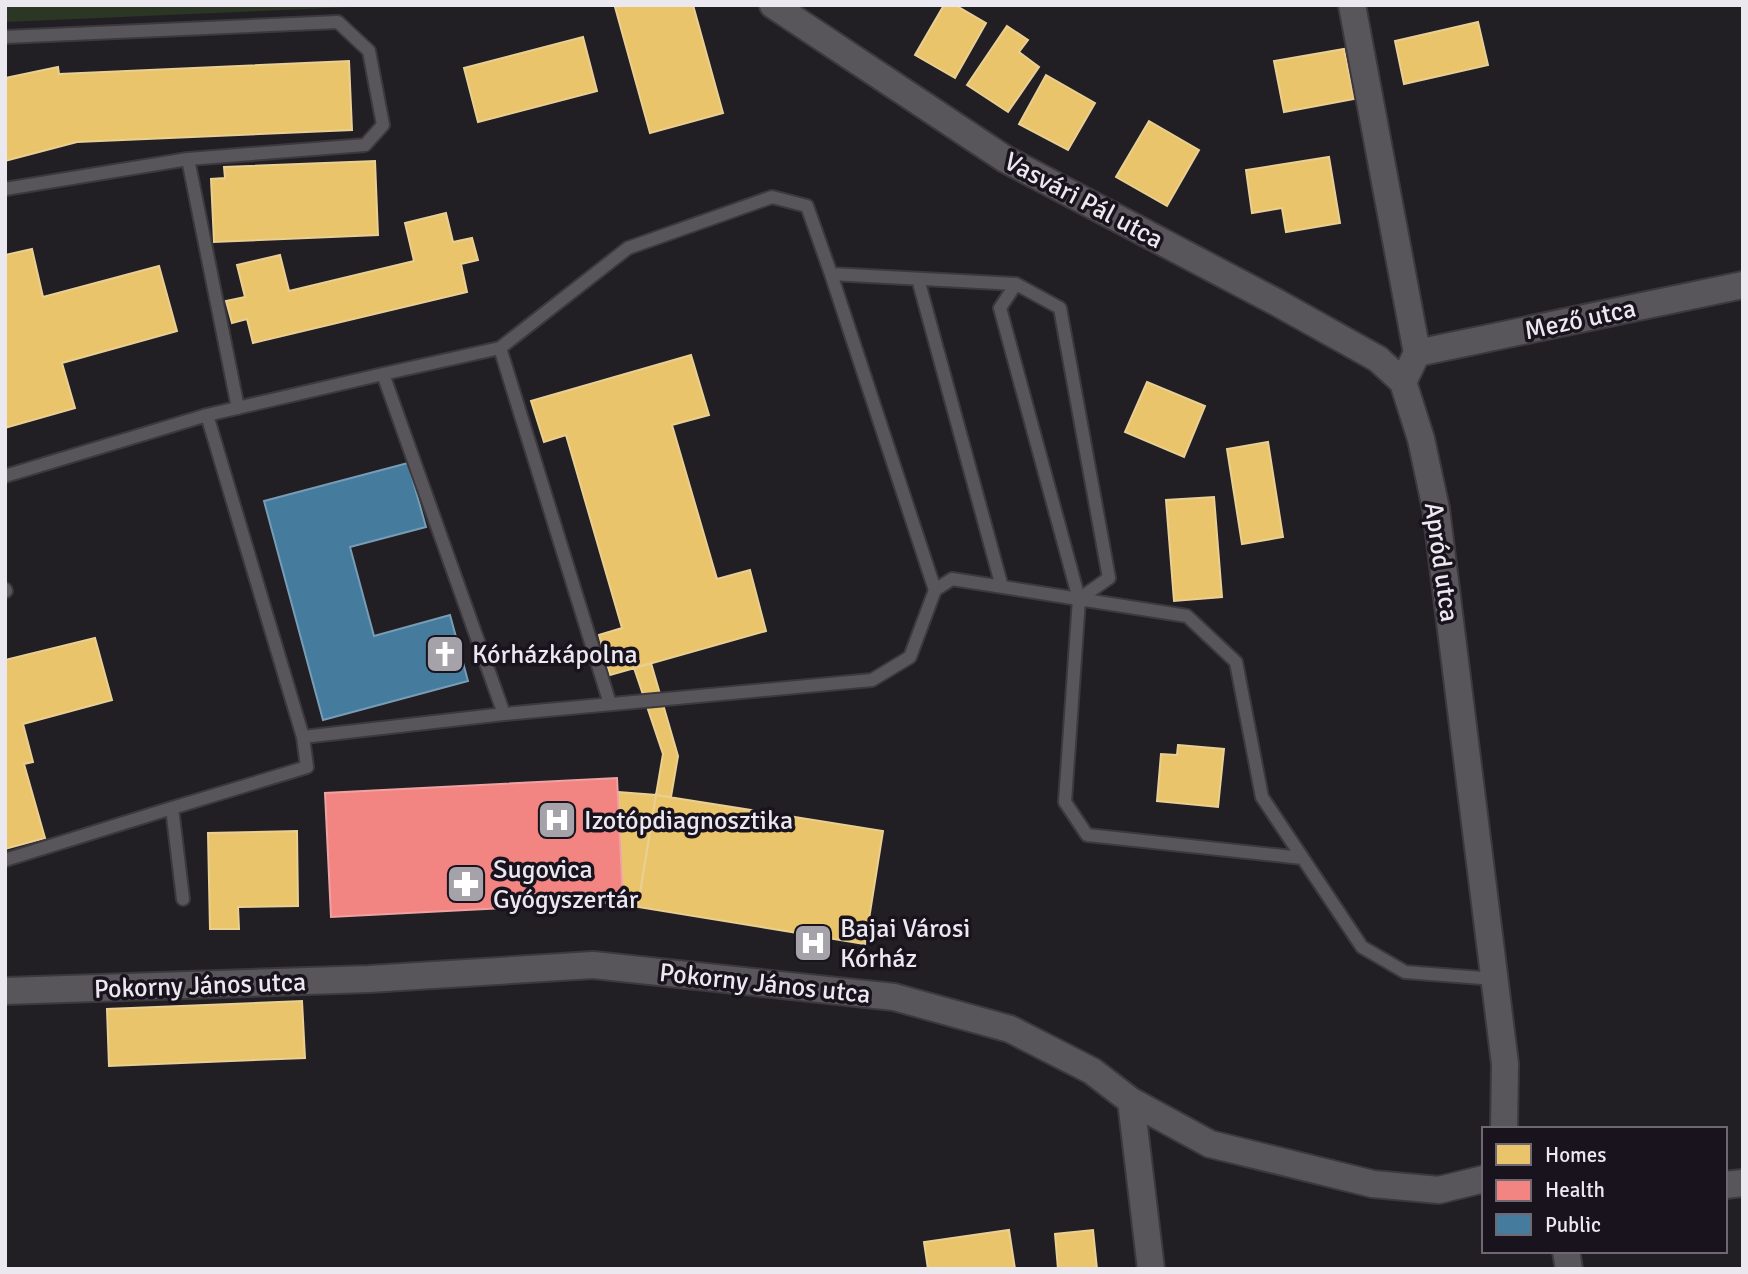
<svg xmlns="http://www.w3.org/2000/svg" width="1748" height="1274" font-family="Signika,sans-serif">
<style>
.green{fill:#2c3624}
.homes{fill:#e9c46a;stroke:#eacf92;stroke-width:2}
.health{fill:#f28482;stroke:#f0a2a3;stroke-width:2}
.public{fill:#457b9d;stroke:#779cb6;stroke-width:2}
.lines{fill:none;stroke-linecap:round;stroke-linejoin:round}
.lane-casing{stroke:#3c393e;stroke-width:16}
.street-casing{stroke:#3c393e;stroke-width:30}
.lane{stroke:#58565b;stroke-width:12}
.street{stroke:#58565b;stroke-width:26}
.labels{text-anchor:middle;stroke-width:7;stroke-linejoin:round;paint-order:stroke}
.street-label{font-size:26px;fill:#ece8f0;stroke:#18131d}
.poi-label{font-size:26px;fill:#ece8f0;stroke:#18131d;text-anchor:start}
</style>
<rect width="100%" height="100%" fill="#211f24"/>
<path class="green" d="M 5,5 L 398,5 L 5,22 Z"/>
<path class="homes" d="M 623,5 L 693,5 L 723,113 L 650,133 L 615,7 Z
M 944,5 L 955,5 L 986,23 L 955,78 L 915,55 Z
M 1478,22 L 1488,65 L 1404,84 L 1395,41 Z
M 1007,26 L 1028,40 L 1019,52 L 1039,67 L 1008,112 L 967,85 Z
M 583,37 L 597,91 L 478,122 L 464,68 Z
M 1344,49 L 1354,99 L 1284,112 L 1274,61 Z
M 349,61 L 352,130 L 77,142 L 5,161 L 5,78 L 58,67 L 59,74 Z
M 1046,75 L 1095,103 L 1068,150 L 1019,124 Z
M 1149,121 L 1199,150 L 1167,206 L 1116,177 Z
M 1329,157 L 1340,223 L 1286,232 L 1282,208 L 1252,213 L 1246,170 Z
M 375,161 L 378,235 L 214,242 L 211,179 L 225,178 L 224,167 Z
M 446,213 L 453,242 L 472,238 L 478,260 L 461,264 L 467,292 L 253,343 L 247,319 L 232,323 L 226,301 L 245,297 L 237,265 L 280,255 L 289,291 L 414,261 L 405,223 Z
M 32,249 L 43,297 L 159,266 L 177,331 L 62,363 L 75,408 L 5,428 L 5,255 Z
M 691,355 L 709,415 L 672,425 L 717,579 L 750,570 L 766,631 L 610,675 L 599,635 L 622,628 L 566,435 L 544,442 L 531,401 Z
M 1147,382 L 1205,406 L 1184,457 L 1125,432 Z
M 1268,442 L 1283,537 L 1242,544 L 1227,449 Z
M 1214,497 L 1222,597 L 1174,601 L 1166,500 Z
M 95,638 L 112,700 L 23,724 L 33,762 L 24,764 L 45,838 L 5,849 L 5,660 Z
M 651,663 L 678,756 L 671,797 L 656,795 L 663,754 L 634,668 Z
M 1178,745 L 1224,749 L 1218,807 L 1157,801 L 1161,754 L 1177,755 Z
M 618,792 L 656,795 L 638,904 L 623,902 Z
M 656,795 L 883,831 L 865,944 L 638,907 Z
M 297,831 L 298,906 L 238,907 L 239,929 L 210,929 L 208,833 Z
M 302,1001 L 305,1058 L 109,1066 L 107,1009 Z
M 1009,1230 L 1015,1269 L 928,1269 L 924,1242 Z
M 1093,1230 L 1097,1269 L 1058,1269 L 1055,1234 Z"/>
<path class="health" d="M 617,778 L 623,902 L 331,917 L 325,793 Z"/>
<path class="public" d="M 408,463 L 426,527 L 350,547 L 374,636 L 450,615 L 468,681 L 323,720 L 264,501 Z"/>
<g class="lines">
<g class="lane-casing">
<path id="lane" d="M 5,37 L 338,22 L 369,51 L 383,125 L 365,145 L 188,159 L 5,189
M 188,159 L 238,408
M 831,274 L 935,590
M 918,279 L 1002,587
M 1016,284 L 1000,308 L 1079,599 L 1065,802 L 1087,835 L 1302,858
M 500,348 L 628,248 L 772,197 L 807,206 L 831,274 L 1016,284 L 1060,308 L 1109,578 L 1079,599
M 383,374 L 500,348 L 610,704
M 5,476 L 207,415
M 5,589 L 6,591
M 303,737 L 207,415 L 383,374 L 504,714
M 5,860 L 172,808
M 183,899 L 172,808 L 307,767 L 303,737 L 504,714 L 872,680 L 910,657 L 935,590 L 952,579 L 1187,616 L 1236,662 L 1262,797 L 1362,947 L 1405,972 L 1495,979"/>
</g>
<g class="street-casing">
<path id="street" d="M 773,5 L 1005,159 L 1276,302 L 1378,359 L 1403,382
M 1352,5 L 1417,353 L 1403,382 L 1421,439 L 1436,509 L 1505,1064 L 1504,1129
M 1417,353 L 1743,285
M 5,991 L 369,979 L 593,965 L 894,997 L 1010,1029 L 1092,1071 L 1131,1101 L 1210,1144 L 1373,1184 L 1439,1190 L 1484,1179
M 1131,1101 L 1151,1269
M 1725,1185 L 1743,1183
M 1566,1251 L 1569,1269"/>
</g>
<use href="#lane" class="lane"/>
<use href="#street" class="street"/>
</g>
<defs>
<g id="church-square" transform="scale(2.0125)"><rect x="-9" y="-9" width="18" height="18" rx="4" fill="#a5a2a9" stroke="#18131d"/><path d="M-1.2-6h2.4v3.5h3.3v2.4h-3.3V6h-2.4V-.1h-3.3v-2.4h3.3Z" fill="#fff"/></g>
<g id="hospital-square" transform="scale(2.0125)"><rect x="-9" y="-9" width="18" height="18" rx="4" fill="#a5a2a9" stroke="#18131d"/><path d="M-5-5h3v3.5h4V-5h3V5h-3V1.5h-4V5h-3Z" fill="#fff"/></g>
<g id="pharmacy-square" transform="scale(2.0125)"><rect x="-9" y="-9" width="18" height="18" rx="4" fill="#a5a2a9" stroke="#18131d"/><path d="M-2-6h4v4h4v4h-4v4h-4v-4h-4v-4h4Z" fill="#fff"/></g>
</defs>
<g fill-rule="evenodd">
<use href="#church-square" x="445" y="654"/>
<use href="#hospital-square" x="557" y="820"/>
<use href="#pharmacy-square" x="466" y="884"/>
<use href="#hospital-square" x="813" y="943"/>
</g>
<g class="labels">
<g class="street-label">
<text transform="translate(1084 200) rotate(28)" y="9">Vasvári Pál utca</text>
<text transform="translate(1580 319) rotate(-12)" y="9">Mező utca</text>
<text transform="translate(1442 562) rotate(82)" y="9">Apród utca</text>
<text transform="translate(765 983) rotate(6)" y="9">Pokorny János utca</text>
<text transform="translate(200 985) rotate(-2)" y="9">Pokorny János utca</text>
</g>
<g class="poi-label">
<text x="472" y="663">Kórházkápolna</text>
<text x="584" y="829">Izotópdiagnosztika</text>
<text x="493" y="878">Sugovica<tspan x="493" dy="30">Gyógyszertár</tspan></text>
<text x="840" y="937">Bajai Városi<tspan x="840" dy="30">Kórház</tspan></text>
</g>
</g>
<rect width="1748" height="1274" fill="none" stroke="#ece8f0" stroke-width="14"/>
<rect x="1482" y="1127" width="245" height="126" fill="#18131d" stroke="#6d6871" stroke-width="2"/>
<rect x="1496" y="1144" width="35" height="21" fill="#e9c46a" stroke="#6d6871" stroke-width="2"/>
<text x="1545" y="1162" font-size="21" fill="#ece8f0">Homes</text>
<rect x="1496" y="1180" width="35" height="21" fill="#f28482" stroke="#6d6871" stroke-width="2"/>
<text x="1545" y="1197" font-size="21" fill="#ece8f0">Health</text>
<rect x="1496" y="1214" width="35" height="21" fill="#457b9d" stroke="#6d6871" stroke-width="2"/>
<text x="1545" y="1232" font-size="21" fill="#ece8f0">Public</text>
</svg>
